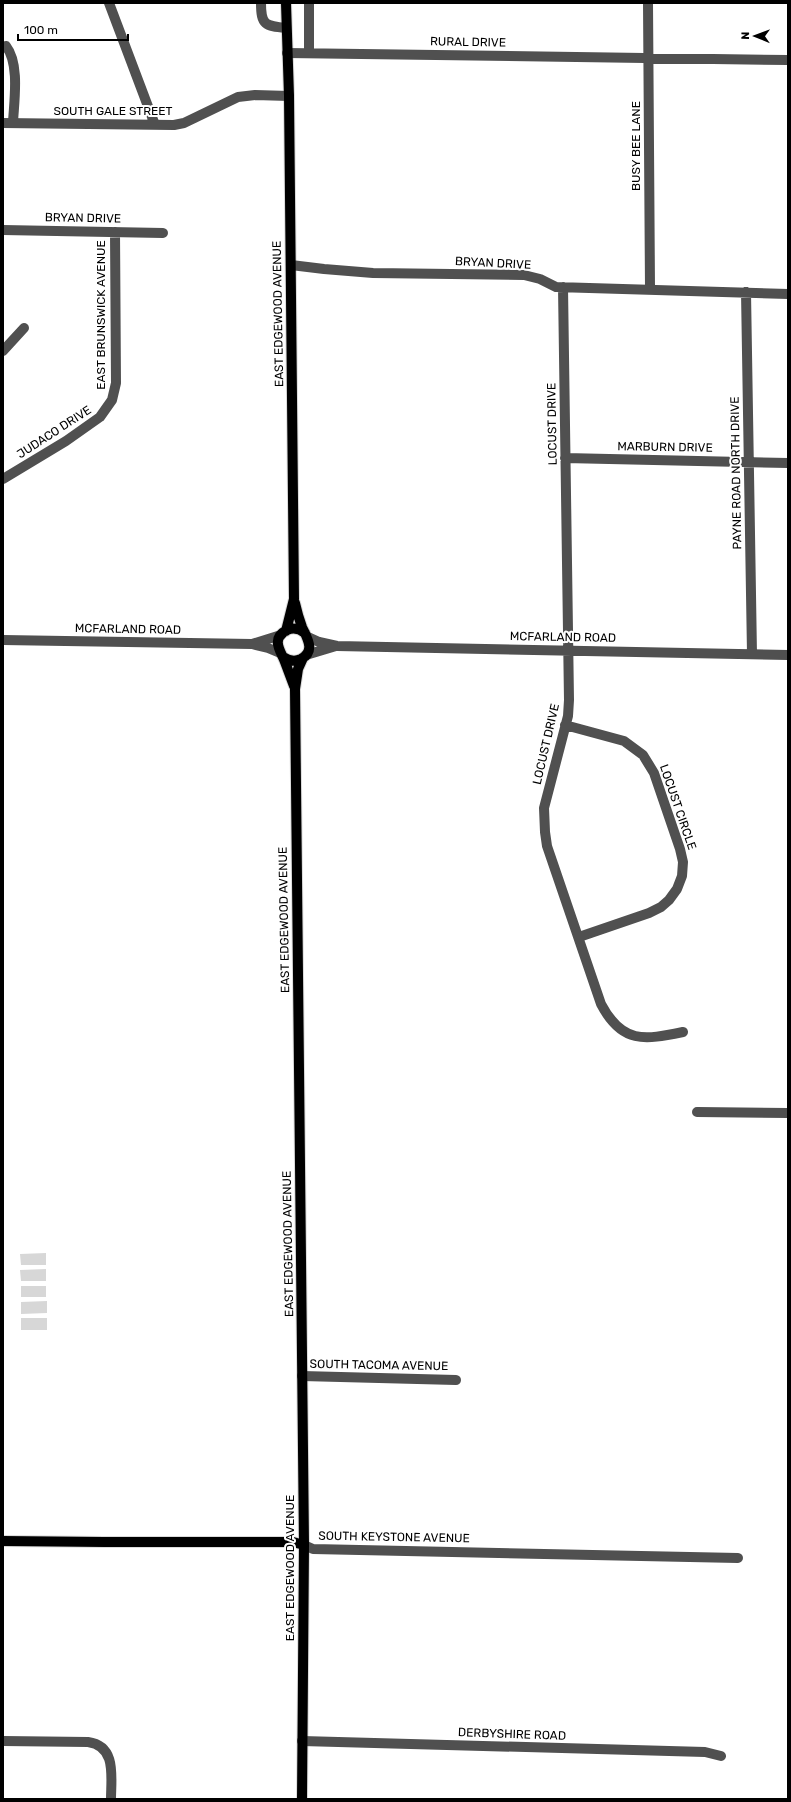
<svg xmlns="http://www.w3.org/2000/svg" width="791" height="1802" font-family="Rubik,sans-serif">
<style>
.green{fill:#d7d7d7}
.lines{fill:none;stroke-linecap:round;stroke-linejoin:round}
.major-casing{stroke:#dbdbdb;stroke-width:12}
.minor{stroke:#505050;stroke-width:10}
.major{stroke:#000;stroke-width:10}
.labels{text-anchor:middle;stroke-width:4;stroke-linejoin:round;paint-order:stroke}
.street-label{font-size:12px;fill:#000;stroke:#fff}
</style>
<rect width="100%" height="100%" fill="#fff"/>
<path class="green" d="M 46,1253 L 46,1265 L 21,1265 L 20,1254 Z
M 46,1269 L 46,1281 L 21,1281 L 20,1270 Z
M 21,1286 L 46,1286 L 46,1297 L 21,1297 Z
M 47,1301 L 47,1313 L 21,1314 L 21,1302 Z
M 21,1318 L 47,1318 L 47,1330 L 21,1330 Z"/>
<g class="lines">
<g class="major-casing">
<path id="major" d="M 286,3 L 289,96 L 294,599 L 286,631
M 283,657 C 289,661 295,662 301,659 C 316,651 307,638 302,627 C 299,619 297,612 295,603
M 294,686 C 291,678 288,670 285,662 C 281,651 270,639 287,630 C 293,627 300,629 305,633
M 3,1541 L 104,1542 L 293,1542 L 304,1545
M 302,1799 L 304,1545 L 295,689 L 298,669 L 303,658"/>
</g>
<path class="minor" d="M 109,3 L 155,125
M 261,3 C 261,25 265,26 286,28
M 309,3 L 309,53
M 648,3 L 650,288
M 6,46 C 20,64 14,101 13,123
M 287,53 L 788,60
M 3,123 L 174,125 L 184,123 L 238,97 L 255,95 L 289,96
M 3,230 L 163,233
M 291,265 L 324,269 L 373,273 L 524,275 L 540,279 L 556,287 L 788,294
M 563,287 L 569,700 L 568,716 L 544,808 L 545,832 L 547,846 L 601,1004 C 622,1044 644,1040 683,1032
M 746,292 L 752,654
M 3,351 L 24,328
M 565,458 L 788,463
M 3,479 L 66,441 L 100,417 L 112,400 L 116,383 L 115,232
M 308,637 L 319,642 L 337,646 L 788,655
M 3,640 L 252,644 L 268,648 L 280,653
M 252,644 L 281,635
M 306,655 L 336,646
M 565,725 L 624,741 L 643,755 L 654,773 L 680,849 L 683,862 L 682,876 L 677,889 L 669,900 L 661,907 L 649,913 L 579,937
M 697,1112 L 788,1113
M 302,1376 L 456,1380
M 304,1545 L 313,1549 L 738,1558
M 3,1741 L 88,1742 C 117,1746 111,1777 111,1799
M 302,1741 L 705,1752 L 721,1756"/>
<use href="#major" class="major"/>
</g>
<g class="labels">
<g class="street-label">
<text transform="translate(468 42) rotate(1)" y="4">RURAL DRIVE</text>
<text x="113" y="115">SOUTH GALE STREET</text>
<text transform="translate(636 146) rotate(-90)" y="4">BUSY BEE LANE</text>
<text transform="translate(83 218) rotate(1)" y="4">BRYAN DRIVE</text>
<text transform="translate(493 263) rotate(3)" y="4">BRYAN DRIVE</text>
<text transform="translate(278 314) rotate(-91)" y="4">EAST EDGEWOOD AVENUE</text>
<text transform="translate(101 315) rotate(-90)" y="4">EAST BRUNSWICK AVENUE</text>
<text transform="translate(552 424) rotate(-91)" y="4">LOCUST DRIVE</text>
<text transform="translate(54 432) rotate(-33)" y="4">JUDACO DRIVE</text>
<text transform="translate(665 447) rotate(1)" y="4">MARBURN DRIVE</text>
<text transform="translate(736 473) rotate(-91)" y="4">PAYNE ROAD NORTH DRIVE</text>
<text transform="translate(128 629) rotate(1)" y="4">MCFARLAND ROAD</text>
<text transform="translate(563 637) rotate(1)" y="4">MCFARLAND ROAD</text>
<text transform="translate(546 744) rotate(-77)" y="4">LOCUST DRIVE</text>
<text transform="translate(678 807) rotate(71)" y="4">LOCUST CIRCLE</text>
<text transform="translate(284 920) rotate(-91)" y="4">EAST EDGEWOOD AVENUE</text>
<text transform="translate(288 1244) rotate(-91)" y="4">EAST EDGEWOOD AVENUE</text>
<text transform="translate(379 1365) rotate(1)" y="4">SOUTH TACOMA AVENUE</text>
<text transform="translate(394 1537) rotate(1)" y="4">SOUTH KEYSTONE AVENUE</text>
<text transform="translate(290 1568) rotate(-90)" y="4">EAST EDGEWOOD AVENUE</text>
<text transform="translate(512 1734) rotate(2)" y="4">DERBYSHIRE ROAD</text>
</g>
</g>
<rect width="791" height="1802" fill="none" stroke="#000000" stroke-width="8"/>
<g transform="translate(755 36) rotate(271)" stroke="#ffffff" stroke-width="3" paint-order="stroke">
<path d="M0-3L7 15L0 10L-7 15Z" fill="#000000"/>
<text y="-6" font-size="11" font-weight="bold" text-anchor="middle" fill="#000000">N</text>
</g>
<path d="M18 34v6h110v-6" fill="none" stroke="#000000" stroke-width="2"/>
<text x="24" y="34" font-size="12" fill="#000000" stroke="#ffffff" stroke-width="3" paint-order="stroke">100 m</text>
</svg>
